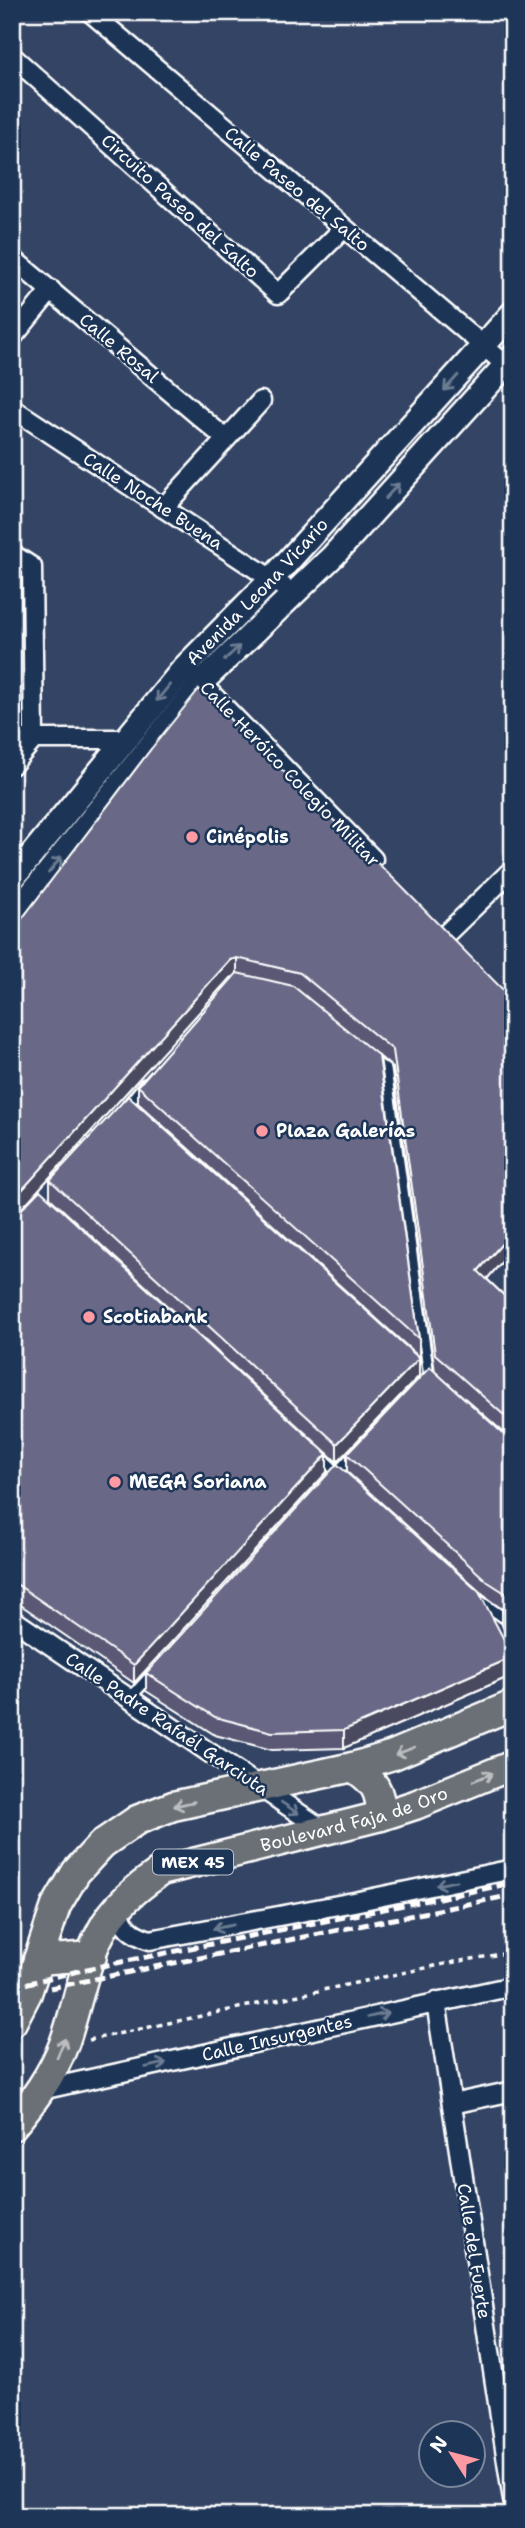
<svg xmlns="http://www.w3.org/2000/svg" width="525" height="2528" font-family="'Shantell Sans',sans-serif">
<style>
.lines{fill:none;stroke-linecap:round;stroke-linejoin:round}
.service-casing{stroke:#fff;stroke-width:14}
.minor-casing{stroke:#fff;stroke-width:23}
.tertiary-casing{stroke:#fff;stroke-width:28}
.primary-casing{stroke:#fff;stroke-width:33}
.path{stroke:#fff;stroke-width:3.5;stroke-dasharray:5 5;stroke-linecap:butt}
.service{stroke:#1d3557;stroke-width:9}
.minor{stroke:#1d3557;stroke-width:18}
.tertiary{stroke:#1d3557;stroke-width:23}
.primary{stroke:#6b6f75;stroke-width:28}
.rail{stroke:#fff;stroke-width:5;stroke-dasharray:10 5;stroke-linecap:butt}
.wall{fill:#5a5974;stroke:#fff;stroke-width:2}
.shaded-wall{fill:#4a485e;stroke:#fff;stroke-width:2}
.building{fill:#696787;stroke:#fff;stroke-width:2}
.oneway{stroke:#6c7c92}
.oneway2{stroke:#bcbec1}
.poi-dot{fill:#ff9aa2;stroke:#1d3557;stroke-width:2.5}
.labels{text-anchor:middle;stroke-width:5;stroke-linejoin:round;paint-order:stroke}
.shield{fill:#1d3557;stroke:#bbc2cd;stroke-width:2}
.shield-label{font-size:16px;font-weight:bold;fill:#fff}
.street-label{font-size:18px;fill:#fff;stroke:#1d3557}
.poi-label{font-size:18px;font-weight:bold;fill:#fff;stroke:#1d3557;text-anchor:start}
</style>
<rect width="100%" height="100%" fill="#344465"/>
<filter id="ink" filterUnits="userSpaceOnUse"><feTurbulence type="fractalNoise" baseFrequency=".0143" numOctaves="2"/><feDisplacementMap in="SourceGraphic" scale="14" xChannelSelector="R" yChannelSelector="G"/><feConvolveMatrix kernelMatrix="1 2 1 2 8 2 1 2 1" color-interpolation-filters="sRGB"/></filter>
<g filter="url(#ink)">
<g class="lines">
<g class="service-casing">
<path id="service" d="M 373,1060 L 386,1070 L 429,1376
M 132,1108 L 128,1104 L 145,1084
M 321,1457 L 337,1472 L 355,1453
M 480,1601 L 513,1624
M 130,1698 L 152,1674"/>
</g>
<g class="minor-casing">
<path id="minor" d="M 90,12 L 506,365
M 12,56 L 278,294 L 343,229
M 12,258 L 226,439
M 12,338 L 51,290
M 12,408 L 294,594
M 163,508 L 261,401
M 12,554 L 32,567 L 34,739 L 12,765
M 192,674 L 373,859
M 12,739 L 125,739
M 446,934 L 513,869
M 12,1619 L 322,1829
M 118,1907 C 123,1927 131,1934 150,1940 L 354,1902 L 513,1869
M 436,2002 L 513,2500
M 41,2090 L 513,1986
M 452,2104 L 513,2091"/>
</g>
<g class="tertiary-casing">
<g id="tertiary">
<path id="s1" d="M 12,879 L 185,667 L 272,579 L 513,313"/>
<path d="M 12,918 L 201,683 L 333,556 L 513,357"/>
</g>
</g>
<g class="primary-casing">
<g id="primary">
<path d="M 353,1767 C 374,1781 381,1790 381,1816"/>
<path d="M 38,1960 L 92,1956"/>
<path d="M 12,2022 L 27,1993 L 56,1906 L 76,1872 L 102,1844 L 137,1820 L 173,1806 L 353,1767 L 393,1755 L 513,1705"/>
<path id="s2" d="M 12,2126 C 33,2101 52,2076 64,2044 C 77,2008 83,1966 101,1932 C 114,1906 138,1887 161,1871 L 381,1816 L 415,1805 L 513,1765"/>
</g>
</g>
<path class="path" d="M 89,2040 L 449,1963 L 513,1952"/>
<use href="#service" class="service"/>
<use href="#minor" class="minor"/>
<use href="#tertiary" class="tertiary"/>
<use href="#primary" class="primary"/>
<path class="rail" d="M 12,1987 L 87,1969 L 513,1883
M 50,1988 L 513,1895"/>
</g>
<path class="wall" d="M 151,749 L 505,992 L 513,995 L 513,1249 L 487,1279 L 513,1304 L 513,1647 L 502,1625 L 502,1609 L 488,1599 L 347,1472 L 347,1454 L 510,1438 L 435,1372 L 393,1068 L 380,1057 L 419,1339 L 419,1357 L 138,1103 L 138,1086 L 234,977 L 230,978 L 15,1216 L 327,1472 L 134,1683 L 12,1599 L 12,932 Z
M 50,1180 L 419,1376 L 337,1462 L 50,1198 Z
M 509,1649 L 513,1649 L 513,1675 L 344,1748 L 272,1750 L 215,1735 L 146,1691 L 146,1673 Z"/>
<path class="shaded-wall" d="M 237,958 L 237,976 L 230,978 L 12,1219 L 12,1201 L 230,960 Z
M 513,1231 L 513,1249 L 478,1289 L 478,1271 Z
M 419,1358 L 419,1376 L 337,1462 L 337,1444 Z
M 327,1454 L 327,1472 L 134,1683 L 134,1665 Z
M 513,1657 L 513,1675 L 344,1748 L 344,1730 Z"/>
<path class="building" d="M 199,689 L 396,881 L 505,992 L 513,995 L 513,1231 L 478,1271 L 513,1304 L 513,1423 L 435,1354 L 393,1050 L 300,973 L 237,958 L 230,960 L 12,1201 L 12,932 L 151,749 Z
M 237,973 L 293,986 L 379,1056 L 419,1339 L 138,1086 Z
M 128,1096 L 419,1358 L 337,1444 L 50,1180 Z
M 40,1190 L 327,1454 L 134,1665 L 12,1581 L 12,1216 L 15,1216 Z
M 430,1367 L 508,1438 L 513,1439 L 513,1598 L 488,1582 L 347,1454 Z
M 337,1464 L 479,1592 L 509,1649 L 513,1649 L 513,1657 L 344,1730 L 272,1732 L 215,1717 L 146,1673 Z
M 502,1608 L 513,1611 L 513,1629 Z"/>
<defs><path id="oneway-shaft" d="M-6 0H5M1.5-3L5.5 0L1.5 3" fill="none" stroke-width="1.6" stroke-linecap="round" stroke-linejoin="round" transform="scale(1.75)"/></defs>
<g class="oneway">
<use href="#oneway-shaft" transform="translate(451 383) rotate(132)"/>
<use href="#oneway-shaft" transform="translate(392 491) rotate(-48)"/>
<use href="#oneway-shaft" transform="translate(232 653) rotate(-44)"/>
<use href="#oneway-shaft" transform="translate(163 693) rotate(129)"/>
<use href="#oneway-shaft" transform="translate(55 865) rotate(-51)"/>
<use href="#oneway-shaft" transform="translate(290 1808) rotate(34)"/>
<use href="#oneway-shaft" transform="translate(446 1883) rotate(168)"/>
<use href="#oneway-shaft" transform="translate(223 1927) rotate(169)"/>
<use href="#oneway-shaft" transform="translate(378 2015) rotate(-13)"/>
<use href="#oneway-shaft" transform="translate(156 2065) rotate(-13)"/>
</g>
<g class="oneway2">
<use href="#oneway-shaft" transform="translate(405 1751) rotate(158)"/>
<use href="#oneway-shaft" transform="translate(483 1777) rotate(-22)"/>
<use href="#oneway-shaft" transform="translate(184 1804) rotate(167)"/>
<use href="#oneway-shaft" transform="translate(61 2048) rotate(-67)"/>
</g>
</g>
<g class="poi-dot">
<circle cx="192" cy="837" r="7"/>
<circle cx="262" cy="1131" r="7"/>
<circle cx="89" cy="1317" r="7"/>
<circle cx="115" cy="1482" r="7"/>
</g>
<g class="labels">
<rect class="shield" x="153" y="1849.5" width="80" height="25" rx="5"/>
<g class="shield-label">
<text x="193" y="1868">MEX 45</text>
</g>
<g class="street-label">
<text transform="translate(297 189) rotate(40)" y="6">Calle Paseo del Salto</text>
<text transform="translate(180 206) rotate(42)" y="6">Circuito Paseo del Salto</text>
<text transform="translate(119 348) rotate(40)" y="6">Calle Rosal</text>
<text transform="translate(153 501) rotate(33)" y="6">Calle Noche Buena</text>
<text dy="6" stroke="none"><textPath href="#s1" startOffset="378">Avenida Leona Vicario</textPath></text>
<text transform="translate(290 774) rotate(46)" y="6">Calle Heróico Colegio Militar</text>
<text transform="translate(167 1724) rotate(34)" y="6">Calle Padre Rafaél Garciuta</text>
<text dy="6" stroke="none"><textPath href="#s2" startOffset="502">Boulevard Faja de Oro</textPath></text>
<text transform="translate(277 2038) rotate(-13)" y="6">Calle Insurgentes</text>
<text transform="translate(474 2251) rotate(81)" y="6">Calle del Fuerte</text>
</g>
<g class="poi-label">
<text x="206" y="843">Cinépolis</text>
<text x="276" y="1137">Plaza Galerías</text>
<text x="103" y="1323">Scotiabank</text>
<text x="129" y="1488">MEGA Soriana</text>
</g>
</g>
<rect width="525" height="2528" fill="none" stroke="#1d3557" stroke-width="42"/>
<rect x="21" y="21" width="483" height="2486" fill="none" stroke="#fff" stroke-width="2.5" filter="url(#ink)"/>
<g transform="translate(452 2454) rotate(306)"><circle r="33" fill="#1d3557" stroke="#77869a" stroke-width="2"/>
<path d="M0-5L12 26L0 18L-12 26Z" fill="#ff9aa2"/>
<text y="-10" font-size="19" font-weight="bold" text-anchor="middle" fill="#ffffff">N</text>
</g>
</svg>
